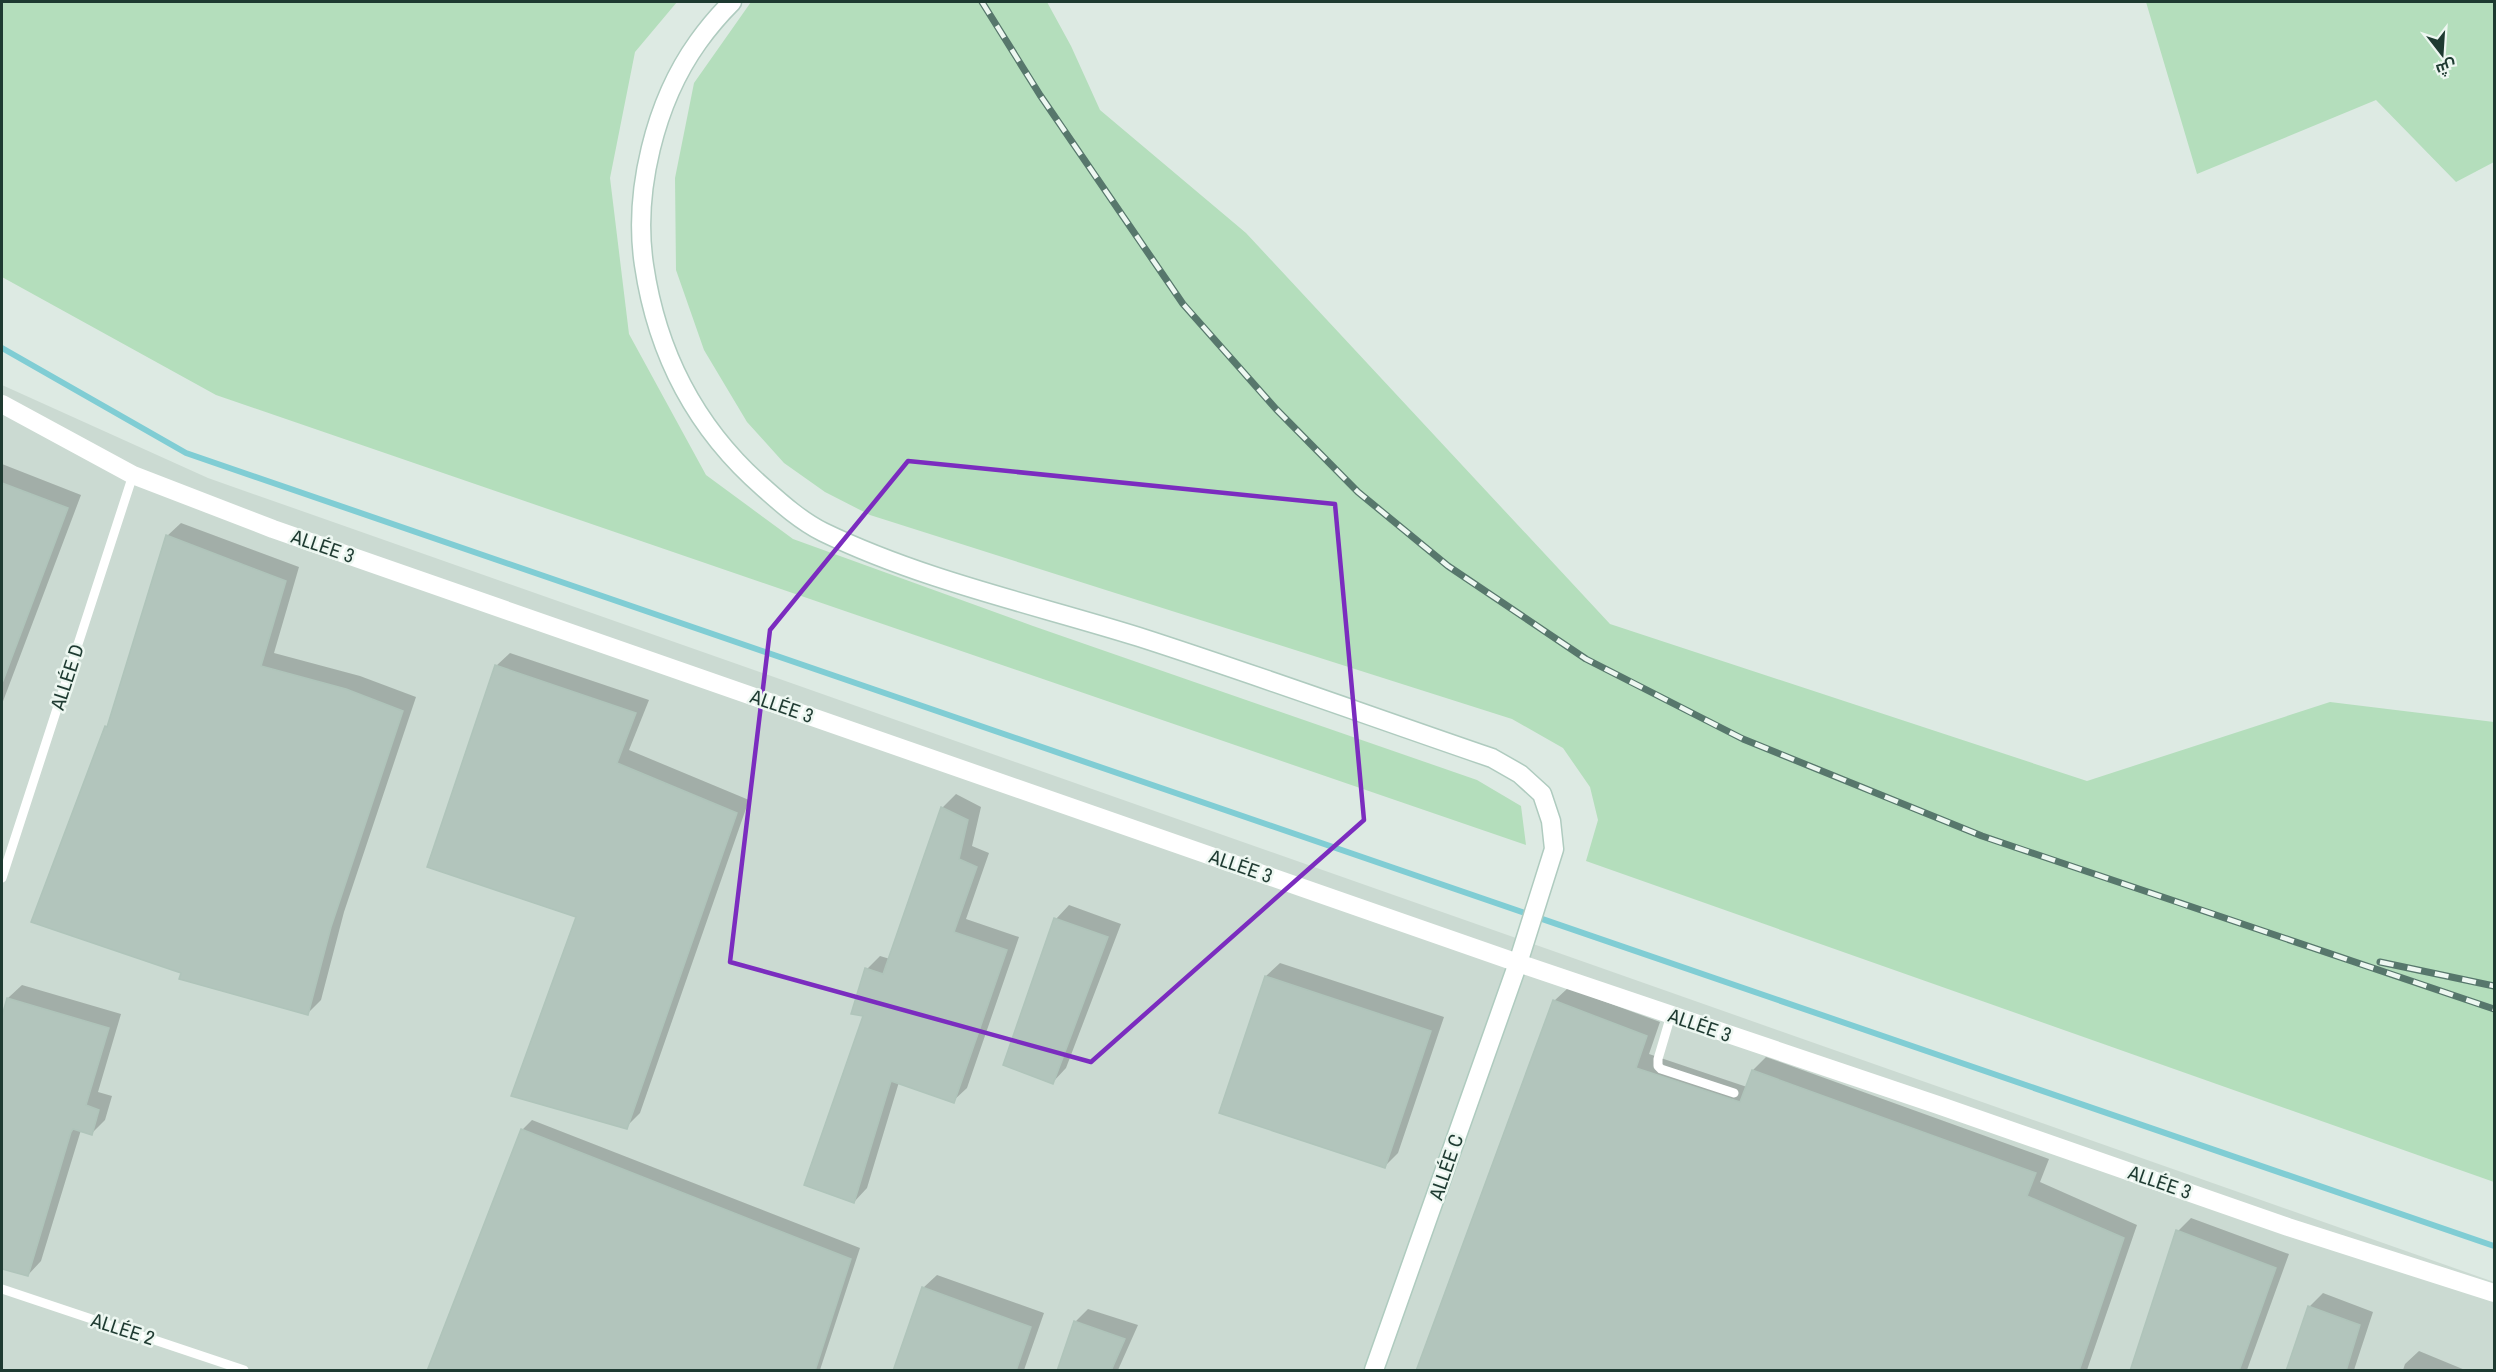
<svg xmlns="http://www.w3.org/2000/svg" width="2496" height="1372" font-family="'Archivo Narrow',Cairo,sans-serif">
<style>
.built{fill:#cbdad2}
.green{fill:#b4debc}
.shadow{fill:#0003}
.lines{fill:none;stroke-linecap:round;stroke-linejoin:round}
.stream{stroke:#80cdd4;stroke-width:6}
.building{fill:#b2c5bc;stroke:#afc4ba;stroke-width:1.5}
.secondary-casing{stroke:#afcbbf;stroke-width:21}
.lane{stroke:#fff;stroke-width:9}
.street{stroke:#fff;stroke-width:18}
.secondary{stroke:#fff;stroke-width:18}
.rail-casing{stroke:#57776c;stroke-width:7}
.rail{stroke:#edf7f1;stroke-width:4.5;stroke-dasharray:14;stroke-linecap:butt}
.marked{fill:none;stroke:#7b2cbf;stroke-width:4.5;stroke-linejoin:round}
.labels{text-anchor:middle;stroke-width:5;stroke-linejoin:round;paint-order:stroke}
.street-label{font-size:20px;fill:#1e3a31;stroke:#edf7f1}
</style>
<rect width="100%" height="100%" fill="#ddeae3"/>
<path class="built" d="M 2,385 L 208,478 L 2494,1282 L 2494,1370 L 2,1370 Z"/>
<path class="green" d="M 2,2 L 677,2 L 635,52 L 610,178 L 629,334 L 706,475 L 793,539 L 1033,626 L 1477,780 L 1521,806 L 1526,845 L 216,395 L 2,277 Z
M 751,2 L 1047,2 L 1071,46 L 1100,110 L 1246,233 L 1610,624 L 2087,781 L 2330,702 L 2494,722 L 2494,1182 L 1586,861 L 1598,820 L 1590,787 L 1563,748 L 1512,719 L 870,515 L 825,492 L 784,463 L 747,422 L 704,350 L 676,270 L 675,178 L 694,83 Z
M 2146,2 L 2494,2 L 2494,162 L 2456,182 L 2376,100 L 2197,174 Z"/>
<path class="shadow" d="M 2,464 L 81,495 L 2,704 Z
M 181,523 L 299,567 L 274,653 L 360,676 L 416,697 L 344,912 L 321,1000 L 308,1013 L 183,972 L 106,727 L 110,723 L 167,536 Z
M 510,653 L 649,700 L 629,750 L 749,800 L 640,1113 L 626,1127 L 577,916 L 496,666 Z
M 956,794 L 981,807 L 972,846 L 989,853 L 966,919 L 1019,937 L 967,1088 L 953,1101 L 899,1082 L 867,1188 L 854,1202 L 867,969 L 880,956 L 890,959 L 942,808 Z
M 1069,905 L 1121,924 L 1066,1068 L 1053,1082 L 1056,919 Z
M 1280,963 L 1444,1017 L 1398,1153 L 1385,1166 L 1221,1112 L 1266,976 Z
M 22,985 L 121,1014 L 98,1092 L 112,1096 L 105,1120 L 92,1133 L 81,1130 L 41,1261 L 28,1275 L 2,1266 L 2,1021 L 8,998 Z
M 1568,988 L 1660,1022 L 1649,1054 L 1747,1087 L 1753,1070 L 1766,1057 L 2049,1159 L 2040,1182 L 2137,1225 L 2087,1370 L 1417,1370 L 1554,1001 Z
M 532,1120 L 860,1248 L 820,1370 L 429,1370 L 522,1130 Z
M 2191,1218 L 2289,1254 L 2247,1370 L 2132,1370 L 2178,1231 Z
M 937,1275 L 1044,1313 L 1024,1370 L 895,1370 L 923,1288 Z
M 2323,1293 L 2373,1312 L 2354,1370 L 2287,1370 L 2310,1306 Z
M 1088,1309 L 1138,1325 L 1118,1370 L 1058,1370 L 1075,1322 Z
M 2419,1351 L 2465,1370 L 2403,1370 L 2405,1364 Z"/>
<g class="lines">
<path class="stream" d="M 2,348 L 186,453 L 2494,1246"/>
</g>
<path class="building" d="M 2,483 L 68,508 L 3,681 L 2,681 Z
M 166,535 L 286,581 L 261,666 L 346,689 L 403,711 L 331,927 L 308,1015 L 179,979 L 181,973 L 31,922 L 105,726 L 107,727 Z
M 495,665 L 636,713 L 617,763 L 737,813 L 627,1129 L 511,1096 L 576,917 L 427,867 Z
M 941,807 L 968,820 L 959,859 L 977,867 L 954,932 L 1007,950 L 954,1103 L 891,1081 L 854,1203 L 804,1185 L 863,1016 L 851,1014 L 865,968 L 883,974 Z
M 1054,918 L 1108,937 L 1053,1084 L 1003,1065 Z
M 1265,976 L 1431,1031 L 1385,1168 L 1219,1113 Z
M 7,998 L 109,1028 L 86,1105 L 99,1110 L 92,1135 L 73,1129 L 71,1132 L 28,1276 L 2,1269 L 2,1016 Z
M 1553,1000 L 1647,1036 L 1636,1068 L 1740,1102 L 1752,1070 L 2036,1173 L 2027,1196 L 2124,1238 L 2079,1371 L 1416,1371 Z
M 521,1129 L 851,1259 L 815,1371 L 427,1371 Z
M 2176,1230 L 2276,1268 L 2239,1371 L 2130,1371 Z
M 922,1287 L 1031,1327 L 1016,1371 L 893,1371 Z
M 2308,1306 L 2360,1325 L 2346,1371 L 2286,1371 Z
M 1074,1321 L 1125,1339 L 1111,1371 L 1057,1371 Z"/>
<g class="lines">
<g class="secondary-casing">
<path id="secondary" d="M 732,2 C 720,14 708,28 698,42 C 655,102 633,192 644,265 C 657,353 696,429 764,488 C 782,504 801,521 823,532 C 922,580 1033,604 1139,637 C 1257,675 1375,718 1492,758 L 1520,774 L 1542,794 L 1551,821 L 1554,849 L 1518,963 L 1374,1370"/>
</g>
<path class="lane" d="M 2,878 L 133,475
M 1671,1015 L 1658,1059 L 1658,1066 L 1661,1069 L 1734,1093
M 2,1289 L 244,1370"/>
<path class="street" d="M 2,404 L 133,475 L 273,529 L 1518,963 L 1938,1105 L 2288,1227 L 2494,1293"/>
<use href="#secondary" class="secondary"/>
<g class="rail-casing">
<path id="rail" d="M 982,2 L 1040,95 L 1183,304 L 1276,409 L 1358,492 L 1448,566 L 1586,659 L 1743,739 L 1982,836 L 2494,1009
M 2380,962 L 2494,986"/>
</g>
<use href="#rail" class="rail"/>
</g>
<path class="marked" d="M 908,461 L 1335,504 L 1364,820 L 1091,1062 L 730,962 L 770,630 Z"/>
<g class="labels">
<g class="street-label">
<text transform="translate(323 546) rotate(19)" y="7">ALLÉE 3</text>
<text transform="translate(67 677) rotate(-72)" y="7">ALLÉE D</text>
<text transform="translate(782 706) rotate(19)" y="7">ALLÉE 3</text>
<text transform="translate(1241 866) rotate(19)" y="7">ALLÉE 3</text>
<text transform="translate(1700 1025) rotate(19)" y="7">ALLÉE 3</text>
<text transform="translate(1446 1167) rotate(-71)" y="7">ALLÉE C</text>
<text transform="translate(2160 1182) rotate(19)" y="7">ALLÉE 3</text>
<text transform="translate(123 1329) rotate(18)" y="7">ALLÉE 2</text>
</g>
</g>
<rect width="2496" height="1372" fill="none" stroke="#1e3a31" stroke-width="6"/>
<g transform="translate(2442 54) rotate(163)" stroke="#edf7f1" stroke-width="4.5" paint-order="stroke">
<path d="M0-4.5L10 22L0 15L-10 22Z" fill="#1e3a31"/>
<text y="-9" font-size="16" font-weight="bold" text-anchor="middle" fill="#1e3a31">ش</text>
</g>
</svg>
